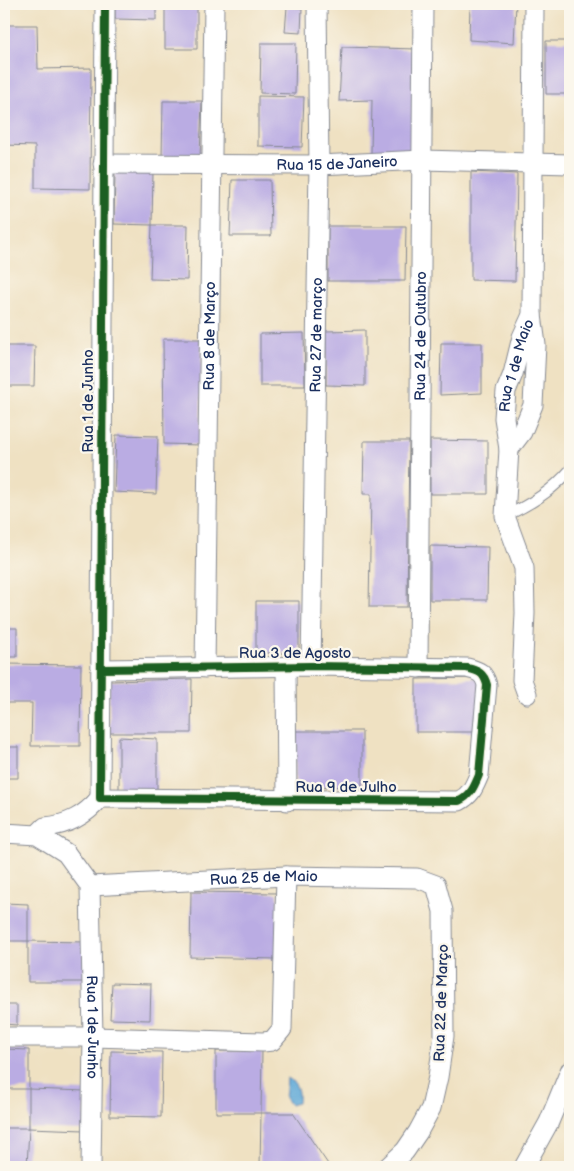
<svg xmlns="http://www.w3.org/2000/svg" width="574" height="1171" font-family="'Balsamiq Sans',sans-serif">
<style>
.water{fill:#60a9d7;stroke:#3e6c9a}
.building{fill:#baace3}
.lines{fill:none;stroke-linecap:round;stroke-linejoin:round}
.lane-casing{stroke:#858890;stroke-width:12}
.street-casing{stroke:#858890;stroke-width:21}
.lane{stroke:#fff;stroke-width:10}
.street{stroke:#fff;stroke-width:19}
.cycleway-casing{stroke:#fbf7ec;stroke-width:11}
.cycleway{stroke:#1b5e20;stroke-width:8}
.labels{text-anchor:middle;stroke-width:4.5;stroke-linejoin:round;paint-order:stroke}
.street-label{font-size:15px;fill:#1b2f5e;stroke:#fbf7ec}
</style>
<rect width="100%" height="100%" fill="#fbf7ec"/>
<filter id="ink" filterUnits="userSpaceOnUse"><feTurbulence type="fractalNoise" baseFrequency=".02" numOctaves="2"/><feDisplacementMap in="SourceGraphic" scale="10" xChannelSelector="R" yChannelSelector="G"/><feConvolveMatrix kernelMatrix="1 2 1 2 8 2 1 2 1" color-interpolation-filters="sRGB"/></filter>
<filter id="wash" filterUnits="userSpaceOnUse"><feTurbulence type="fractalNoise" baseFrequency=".0096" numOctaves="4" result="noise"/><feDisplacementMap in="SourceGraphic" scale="20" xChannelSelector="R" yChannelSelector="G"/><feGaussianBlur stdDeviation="1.12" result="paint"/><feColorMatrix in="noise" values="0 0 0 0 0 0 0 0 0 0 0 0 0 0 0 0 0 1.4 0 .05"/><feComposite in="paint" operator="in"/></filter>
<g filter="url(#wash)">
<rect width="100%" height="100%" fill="#efe1c2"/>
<path class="water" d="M 287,1078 C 298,1082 299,1092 298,1103 L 290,1105 L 285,1098 Z"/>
<g id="blocks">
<path class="building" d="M 115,4 L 156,4 L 156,20 L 115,19 Z
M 165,4 L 197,4 L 197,49 L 165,49 Z
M 470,4 L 516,4 L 514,43 L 469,40 Z
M 287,7 L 302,8 L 301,33 L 285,32 Z
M 4,25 L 37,25 L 38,69 L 91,68 L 90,189 L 35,188 L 35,146 L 4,145 Z
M 546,41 L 570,41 L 570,94 L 546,94 Z
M 261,43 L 296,43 L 295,94 L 260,93 Z
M 342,47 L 417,49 L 414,154 L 371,154 L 372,100 L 339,101 Z
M 258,96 L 304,97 L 302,147 L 258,146 Z
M 163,101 L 202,101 L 200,157 L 162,157 Z
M 115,171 L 153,171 L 152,225 L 114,224 Z
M 471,172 L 517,174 L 515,281 L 471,280 Z
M 232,180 L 270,180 L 271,236 L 230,236 Z
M 152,225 L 188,225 L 187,280 L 150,279 Z
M 328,226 L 406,226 L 405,281 L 328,281 Z
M 365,330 L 365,386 L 326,385 L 326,331 Z
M 304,333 L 305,386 L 260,386 L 260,334 Z
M 163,339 L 202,339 L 200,445 L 164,444 Z
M 441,343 L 482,343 L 482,393 L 440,395 Z
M 4,346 L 35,346 L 34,386 L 4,386 Z
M 116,435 L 158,436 L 156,494 L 114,492 Z
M 430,440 L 488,441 L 488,494 L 430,494 Z
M 364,441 L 409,441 L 407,607 L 369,607 L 371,494 L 363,494 Z
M 430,546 L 488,547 L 487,600 L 430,600 Z
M 256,601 L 299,601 L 299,653 L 256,653 Z
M 4,628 L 17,628 L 17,657 L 4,657 Z
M 4,664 L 81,665 L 80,746 L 31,746 L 32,703 L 4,703 Z
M 483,678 L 479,732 L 416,732 L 416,679 Z
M 192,679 L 191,733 L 110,733 L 109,681 Z
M 296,731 L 362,731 L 362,787 L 295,786 Z
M 119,737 L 157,739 L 157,791 L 119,792 Z
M 4,747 L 18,747 L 18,778 L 4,778 Z
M 191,892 L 278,893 L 277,959 L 190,957 Z
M 4,903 L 28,904 L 28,941 L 4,941 Z
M 28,941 L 85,942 L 84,982 L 28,982 Z
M 112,983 L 151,984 L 150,1020 L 110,1019 Z
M 4,1005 L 17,1005 L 17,1025 L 4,1024 Z
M 4,1049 L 29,1050 L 29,1089 L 4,1089 Z
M 111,1051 L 162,1052 L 161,1117 L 110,1116 Z
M 216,1051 L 262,1051 L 261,1113 L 216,1113 Z
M 29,1089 L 86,1091 L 84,1130 L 29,1128 Z
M 261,1113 L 293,1113 L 330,1167 L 260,1167 Z
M 4,1128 L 29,1128 L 27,1167 L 4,1167 Z"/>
</g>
</g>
<g filter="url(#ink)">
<use href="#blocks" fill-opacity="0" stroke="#858890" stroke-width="1"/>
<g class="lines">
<g class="lane-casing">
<path id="lane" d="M 505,516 C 530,505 553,490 570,470"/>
</g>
<g class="street-casing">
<g id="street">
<path id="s1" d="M 103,164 L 319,165 L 423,160 L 570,164"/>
<path d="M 509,449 L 522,432 L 533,405 L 536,345 L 532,315"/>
<path d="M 286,666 L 287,801"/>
<path id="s2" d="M 311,666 L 319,165 L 317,4"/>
<path id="s3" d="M 205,668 L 214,4"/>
<path id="s4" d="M 418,668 L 423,4"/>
<path id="s5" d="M 527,694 L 522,680 L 525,613 L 524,568 L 505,516 L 509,449 L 504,418 L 506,391 L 513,374 L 522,337 L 532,315 L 534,4"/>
<path d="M 100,798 L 459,801 C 471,795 474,787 479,775 L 487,685 C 484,673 479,671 467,668 L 311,666 L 102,669"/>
<path d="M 100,798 L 105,4"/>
<path d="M 4,833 L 37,835 L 47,841 L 66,853 L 90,886"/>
<path d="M 37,835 L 45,827 C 68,825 85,816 100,798"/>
<path id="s6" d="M 90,886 L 286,876 L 417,878 L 436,885 L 443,911 L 444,1036 L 438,1077 L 431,1108 L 418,1132 L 405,1151 L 388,1167"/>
<path id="s7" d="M 90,886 L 93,1037 L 91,1167"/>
<path d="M 4,1037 L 93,1037 L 263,1042 L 272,1041 L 282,1029 L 286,876"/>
<path d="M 524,1167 L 549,1122 L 570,1071"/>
</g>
</g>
<use href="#lane" class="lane"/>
<use href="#street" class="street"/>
<g class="cycleway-casing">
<path id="cycleway" d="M 102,669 L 311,666 L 467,668 C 479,671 484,673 487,685 L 479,775 C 474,787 471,795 459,801 L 100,798 L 105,4"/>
</g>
<use href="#cycleway" class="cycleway"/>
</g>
</g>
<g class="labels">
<g class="street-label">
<text dy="5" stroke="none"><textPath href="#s1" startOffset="234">Rua 15 de Janeiro</textPath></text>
<text dy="5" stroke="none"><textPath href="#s2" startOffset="331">Rua 27 de março</textPath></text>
<text dy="5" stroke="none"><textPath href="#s3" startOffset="332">Rua 8 de Março</textPath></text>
<text dy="5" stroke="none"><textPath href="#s4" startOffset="332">Rua 24 de Outubro</textPath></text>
<text dy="5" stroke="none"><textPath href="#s5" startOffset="335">Rua 1 de Maio</textPath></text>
<text transform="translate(88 401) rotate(-90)" y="5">Rua 1 de Junho</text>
<text x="295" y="658">Rua 3 de Agosto</text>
<text x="346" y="792">Rua 9 de Julho</text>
<text dy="5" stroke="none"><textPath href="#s6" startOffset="174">Rua 25 de Maio</textPath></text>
<text transform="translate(441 1003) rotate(-88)" y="5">Rua 22 de Março</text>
<text dy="5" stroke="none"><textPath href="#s7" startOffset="141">Rua 1 de Junho</textPath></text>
</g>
</g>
<rect width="574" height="1171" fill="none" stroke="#fbf7ec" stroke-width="20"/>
</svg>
